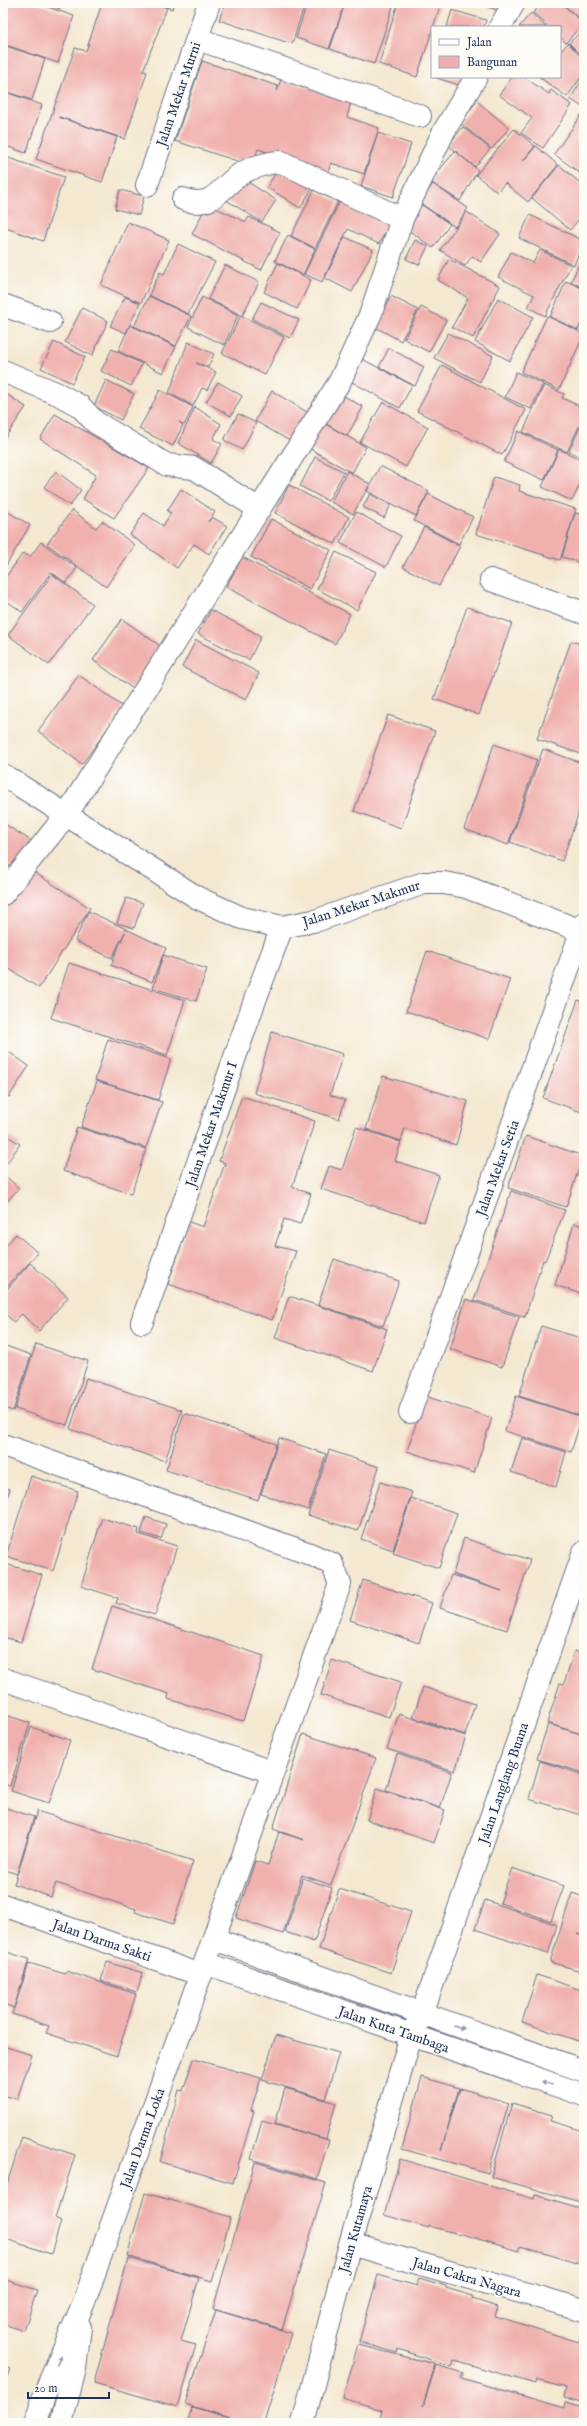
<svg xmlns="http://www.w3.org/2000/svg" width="587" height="2426" font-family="'IM FELL English',serif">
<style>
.building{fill:#f0b1ae}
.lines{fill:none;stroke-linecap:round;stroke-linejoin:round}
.minor-casing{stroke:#677086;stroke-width:24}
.minor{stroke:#fff;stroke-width:22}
.oneway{fill:#8d97ae}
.labels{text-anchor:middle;stroke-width:3.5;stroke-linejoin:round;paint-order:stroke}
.street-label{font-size:14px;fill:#1b2f5e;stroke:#fdfcf7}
</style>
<rect width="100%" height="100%" fill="#fdfcf7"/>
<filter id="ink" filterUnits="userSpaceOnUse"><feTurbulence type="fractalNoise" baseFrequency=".025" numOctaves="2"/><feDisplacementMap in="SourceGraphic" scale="8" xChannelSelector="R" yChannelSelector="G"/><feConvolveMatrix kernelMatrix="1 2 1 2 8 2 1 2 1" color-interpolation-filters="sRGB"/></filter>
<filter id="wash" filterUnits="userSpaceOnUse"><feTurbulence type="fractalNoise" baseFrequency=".012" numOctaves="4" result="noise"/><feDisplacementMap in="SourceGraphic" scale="16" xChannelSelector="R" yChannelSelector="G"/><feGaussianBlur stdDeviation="0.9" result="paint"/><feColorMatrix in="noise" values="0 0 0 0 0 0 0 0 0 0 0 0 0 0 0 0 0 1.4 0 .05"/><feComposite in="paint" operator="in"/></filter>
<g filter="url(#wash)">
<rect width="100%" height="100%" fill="#f4e8d1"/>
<g id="blocks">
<path class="building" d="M 5,3 L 36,3 L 74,16 L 58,63 L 3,44 Z
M 44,3 L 62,3 L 60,9 Z
M 102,3 L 174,3 L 172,9 L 158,4 L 167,8 L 143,71 L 147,72 L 125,139 L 59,117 L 117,137 L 102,182 L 36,159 L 75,48 L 86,51 Z
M 225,3 L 305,3 L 292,44 L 219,20 Z
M 307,3 L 345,3 L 329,49 L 296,38 Z
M 345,3 L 394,3 L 374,64 L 330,49 Z
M 398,3 L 441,3 L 417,77 L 379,64 Z
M 476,3 L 506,3 L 503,12 Z
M 542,3 L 561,3 L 583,23 L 566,43 L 560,37 L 560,27 L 549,27 L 533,13 Z
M 562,3 L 584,3 L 584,23 Z
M 452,10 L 486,20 L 484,27 L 447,27 Z
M 531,13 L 546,27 L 519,27 Z
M 584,29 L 584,58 L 569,43 Z
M 568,43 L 584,60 L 584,73 L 567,97 L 539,77 L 560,77 L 560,52 Z
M 3,45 L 45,59 L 32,100 L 3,91 Z
M 202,61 L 278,86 L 277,91 L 281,79 L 351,102 L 347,117 L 379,128 L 364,174 L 331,163 L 328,173 L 258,149 L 253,166 L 175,141 Z
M 434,77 L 468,77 L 465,87 Z
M 512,77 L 524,77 L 549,94 L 551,90 L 572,105 L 543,148 L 521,133 L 532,118 L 499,95 Z
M 584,77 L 584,108 L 570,99 Z
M 3,91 L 42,105 L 26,153 L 3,145 Z
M 477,101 L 509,128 L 492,149 L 460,123 Z
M 584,111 L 584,176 L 554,154 Z
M 463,127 L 490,149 L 475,167 L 448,145 Z
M 514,129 L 535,146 L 523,161 L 536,146 L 558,165 L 528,202 L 505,183 L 497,192 L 476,175 Z
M 378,133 L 411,144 L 393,197 L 361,186 Z
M 455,151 L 478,170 L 460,201 L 430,182 Z
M 3,156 L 64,177 L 43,241 L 3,227 Z
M 282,163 L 315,184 L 300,208 L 267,187 Z
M 559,165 L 584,186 L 584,213 L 570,230 L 532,198 Z
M 240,177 L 276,200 L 262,222 L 226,200 Z
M 433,184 L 468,208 L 455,227 L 420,203 Z
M 120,190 L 144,196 L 139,215 L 115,209 Z
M 314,190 L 338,202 L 315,248 L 291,236 Z
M 341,199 L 390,223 L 379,244 L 348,229 L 322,282 L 304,274 Z
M 419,203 L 450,224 L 433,248 L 403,226 Z
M 207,204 L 246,222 L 249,217 L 280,232 L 261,270 L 192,234 Z
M 467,212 L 500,234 L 481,262 L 472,256 L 465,266 L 440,250 Z
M 530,215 L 584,241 L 574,265 L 519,238 Z
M 128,222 L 169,240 L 141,303 L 101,285 Z
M 288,235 L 315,249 L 303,275 L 275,261 Z
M 345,237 L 373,250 L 352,292 L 325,278 Z
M 415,240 L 428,246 L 419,265 L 406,259 Z
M 178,244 L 215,262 L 188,314 L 149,295 L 160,272 L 164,274 Z
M 540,250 L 571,265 L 545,316 L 528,307 L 534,295 L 498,277 L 511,252 L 533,263 Z
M 584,253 L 584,288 L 571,282 Z
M 449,259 L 500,286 L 473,338 L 452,327 L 468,298 L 438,280 Z
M 278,263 L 311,280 L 297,309 L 264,292 Z
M 225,265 L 259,282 L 242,316 L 284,337 L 265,375 L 222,353 L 241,315 L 208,299 Z
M 566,281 L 584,289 L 584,317 L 578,330 L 550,317 Z
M 149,296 L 191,316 L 176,346 L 134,326 Z
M 391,296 L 418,310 L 401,341 L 375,327 Z
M 125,297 L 140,303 L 126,333 L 110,326 Z
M 202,297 L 238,315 L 224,345 L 188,327 Z
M 498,298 L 533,317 L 510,361 L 475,342 Z
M 261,302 L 299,320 L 290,338 L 252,319 Z
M 421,307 L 446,320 L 429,352 L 404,339 Z
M 82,308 L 108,321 L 92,356 L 65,342 Z
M 547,316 L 584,334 L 559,390 L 521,372 Z
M 130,325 L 176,347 L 163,373 L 118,351 Z
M 448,333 L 493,356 L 480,382 L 434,358 Z
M 54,342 L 85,357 L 72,383 L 41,368 Z
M 188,342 L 214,354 L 208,367 L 196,363 L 216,372 L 207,390 L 202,388 L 193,406 L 169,393 Z
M 389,348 L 424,367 L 415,386 L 379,367 Z
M 112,349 L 142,364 L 131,386 L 101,371 Z
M 362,359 L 412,385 L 400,408 L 350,381 Z
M 442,365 L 526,410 L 502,455 L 417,411 Z
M 516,372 L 543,384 L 531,409 L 505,397 Z
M 106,380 L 134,394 L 121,420 L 94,406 Z
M 218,382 L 242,396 L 231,416 L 206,402 Z
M 544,385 L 564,394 L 562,398 L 584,408 L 584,416 L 567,452 L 523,432 Z
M 160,390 L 193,407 L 184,425 L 179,422 L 183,425 L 173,446 L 139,429 Z
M 272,391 L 307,412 L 290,441 L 255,421 Z
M 337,392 L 363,407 L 347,436 L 321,421 Z
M 5,393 L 26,407 L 3,441 L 3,395 Z
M 383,402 L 428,427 L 406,467 L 360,442 Z
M 195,407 L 221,424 L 213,439 L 222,444 L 211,463 L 178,443 Z
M 55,414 L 149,468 L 114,518 L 83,499 L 96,475 L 40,439 Z
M 238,414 L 256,423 L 242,450 L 224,440 Z
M 584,419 L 584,459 L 569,451 Z
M 320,421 L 366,447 L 352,473 L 305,446 Z
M 518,431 L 558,450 L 544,480 L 504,462 Z
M 559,449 L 584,461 L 584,476 L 572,501 L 542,487 Z
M 315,457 L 344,472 L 328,501 L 300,486 Z
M 380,466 L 429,491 L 416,516 L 367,491 Z
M 56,471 L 81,490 L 70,506 L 44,487 Z
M 347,471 L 370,484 L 353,514 L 331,502 Z
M 494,477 L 520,485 L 519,491 L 576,509 L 560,560 L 476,534 Z
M 289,485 L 349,517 L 335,544 L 275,513 Z
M 181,489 L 215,512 L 208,522 L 212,517 L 227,526 L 209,554 L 194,544 L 177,568 L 130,535 L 144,513 L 163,526 L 171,513 L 167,511 Z
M 370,494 L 391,505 L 384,518 L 363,507 Z
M 428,494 L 473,517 L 459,544 L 414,521 Z
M 3,509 L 30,525 L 3,571 Z
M 72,510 L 96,528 L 102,521 L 135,545 L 106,587 L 47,544 Z
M 356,512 L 401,536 L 386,567 L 340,543 Z
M 575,513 L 584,515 L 584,564 L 562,557 Z
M 271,519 L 331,550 L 310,589 L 251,557 Z
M 424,527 L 460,546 L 439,586 L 403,567 Z
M 41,542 L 77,568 L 66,583 L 51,572 L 22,612 L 3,598 L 3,581 L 23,553 L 30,557 Z
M 336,552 L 376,572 L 357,610 L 317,589 Z
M 242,557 L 350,614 L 335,644 L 226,587 Z
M 52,574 L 93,604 L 49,665 L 8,635 Z
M 467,607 L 512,623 L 479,715 L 434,699 Z
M 211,610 L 261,636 L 249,660 L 198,634 Z
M 122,619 L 166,650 L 136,691 L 93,660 Z
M 196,640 L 259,673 L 246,700 L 182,667 Z
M 571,641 L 584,645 L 584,755 L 537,739 Z
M 79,675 L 123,707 L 82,764 L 38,731 Z
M 388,715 L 435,731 L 401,828 L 354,811 Z
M 494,744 L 537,760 L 508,845 L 464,829 Z
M 543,749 L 584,764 L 584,797 L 562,861 L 510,842 Z
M 3,823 L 33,842 L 15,869 L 3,862 Z
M 26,867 L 90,908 L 39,988 L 3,965 L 3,903 Z
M 126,898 L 143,903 L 134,928 L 117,923 Z
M 88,911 L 166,948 L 152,982 L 111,965 L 125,932 L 112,958 L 75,941 Z
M 427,951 L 510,979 L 489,1039 L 406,1011 Z
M 163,955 L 207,969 L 196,1001 L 153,988 Z
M 69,963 L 185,1000 L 167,1055 L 51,1018 Z
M 578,1000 L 584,1002 L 584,1113 L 543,1098 Z
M 272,1032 L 343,1054 L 330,1095 L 345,1100 L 339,1119 L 254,1093 Z
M 108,1039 L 171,1059 L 158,1100 L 95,1080 Z
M 3,1048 L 29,1066 L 9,1097 L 3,1093 Z
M 383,1076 L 468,1101 L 456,1145 L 405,1128 L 401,1141 L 366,1129 Z
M 97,1081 L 162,1102 L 146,1148 L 81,1127 Z
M 242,1096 L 315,1121 L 292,1187 L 311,1194 L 300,1224 L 284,1219 L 275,1246 L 296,1251 L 272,1320 L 168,1284 L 189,1222 L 203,1227 L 225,1163 L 219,1161 Z
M 77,1127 L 146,1149 L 131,1194 L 63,1171 Z
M 356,1127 L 401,1142 L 395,1161 L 439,1175 L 424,1222 L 321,1189 L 329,1166 L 342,1170 Z
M 3,1133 L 20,1144 L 7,1163 L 3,1161 Z
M 526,1136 L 583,1156 L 566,1207 L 508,1188 Z
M 3,1174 L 19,1188 L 3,1206 Z
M 511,1191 L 565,1210 L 545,1261 L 543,1260 L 525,1317 L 474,1300 Z
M 574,1223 L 584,1227 L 584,1295 L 555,1285 Z
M 16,1234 L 38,1253 L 3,1291 L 3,1249 Z
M 334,1259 L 399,1281 L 383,1326 L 318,1305 Z
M 30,1263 L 68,1297 L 39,1331 L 22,1314 L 14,1322 L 3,1312 L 3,1294 Z
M 289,1296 L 387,1329 L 373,1371 L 275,1338 Z
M 466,1299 L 519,1317 L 502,1367 L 450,1349 Z
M 541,1326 L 584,1339 L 584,1398 L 578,1415 L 519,1396 Z
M 36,1344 L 88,1361 L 67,1425 L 15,1409 Z
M 3,1345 L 31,1355 L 13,1411 L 3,1408 Z
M 86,1378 L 182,1410 L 165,1461 L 70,1429 Z
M 425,1396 L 492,1418 L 474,1473 L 407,1451 Z
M 516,1396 L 582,1417 L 571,1452 L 505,1431 Z
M 184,1413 L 276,1444 L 258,1500 L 166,1470 Z
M 279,1438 L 326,1454 L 308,1510 L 261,1494 Z
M 522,1438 L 566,1452 L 556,1487 L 511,1472 Z
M 329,1450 L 379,1467 L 358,1531 L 308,1515 Z
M 31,1476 L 78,1491 L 53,1571 L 6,1556 Z
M 380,1482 L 412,1492 L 393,1550 L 361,1539 Z
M 3,1487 L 10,1489 L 3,1510 Z
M 411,1498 L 457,1513 L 439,1568 L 393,1553 Z
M 146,1517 L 166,1524 L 161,1539 L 141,1533 Z
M 102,1518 L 139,1529 L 138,1534 L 177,1546 L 155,1615 L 116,1603 L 118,1598 L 81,1586 Z
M 464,1538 L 530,1560 L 507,1630 L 440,1608 L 451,1575 L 502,1591 L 453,1574 Z
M 3,1563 L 42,1575 L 21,1642 L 3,1637 Z
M 363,1580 L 432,1603 L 419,1643 L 350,1620 Z
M 112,1606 L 264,1656 L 243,1721 L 168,1699 L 169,1694 L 92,1669 Z
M 574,1651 L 584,1654 L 584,1735 L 547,1723 L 560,1683 L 564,1684 Z
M 332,1660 L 401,1682 L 389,1717 L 321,1695 Z
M 423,1687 L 475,1704 L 465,1735 L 413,1717 Z
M 3,1714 L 30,1723 L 10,1786 L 3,1784 Z
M 399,1714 L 466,1736 L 455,1771 L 387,1749 Z
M 548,1724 L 584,1735 L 584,1773 L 537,1759 Z
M 31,1727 L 70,1740 L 49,1803 L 11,1791 Z
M 303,1734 L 376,1758 L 331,1885 L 302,1875 L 283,1934 L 236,1918 L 255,1861 L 268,1865 L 279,1832 L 304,1840 L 273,1829 Z
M 397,1754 L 452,1772 L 440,1808 L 386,1790 Z
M 540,1761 L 584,1775 L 584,1816 L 529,1799 Z
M 377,1788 L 445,1810 L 434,1843 L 367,1820 Z
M 3,1807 L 34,1817 L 17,1874 L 3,1869 Z
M 37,1811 L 193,1861 L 173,1924 L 135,1912 L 136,1909 L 56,1883 L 51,1897 L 14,1884 Z
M 512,1868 L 564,1886 L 551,1921 L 500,1903 Z
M 303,1878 L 332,1888 L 314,1942 L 285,1932 Z
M 339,1889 L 411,1912 L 391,1973 L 319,1949 Z
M 572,1893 L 584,1897 L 584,1936 L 577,1934 L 584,1937 L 584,1972 L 550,1962 Z
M 485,1900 L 557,1925 L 548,1954 L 475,1929 Z
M 3,1951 L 29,1959 L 14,2008 L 3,2004 Z
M 107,1962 L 143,1973 L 137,1992 L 101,1981 Z
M 29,1963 L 65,1974 L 66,1971 L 136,1994 L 117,2056 L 46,2033 L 49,2026 L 12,2014 Z
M 537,1975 L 584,1991 L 584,2043 L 522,2022 Z
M 276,2035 L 339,2053 L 325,2099 L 262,2080 Z
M 3,2046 L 32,2055 L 17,2099 L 3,2095 Z
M 193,2059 L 261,2078 L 251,2110 L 254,2111 L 233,2183 L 160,2162 L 179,2090 L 183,2091 Z
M 422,2077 L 459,2088 L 441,2151 L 460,2088 L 509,2103 L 488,2173 L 402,2149 Z
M 285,2088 L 336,2103 L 326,2139 L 275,2124 Z
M 512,2103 L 552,2115 L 550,2121 L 584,2131 L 584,2203 L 491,2177 Z
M 262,2121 L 329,2140 L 317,2179 L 251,2159 Z
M 22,2137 L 75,2155 L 55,2218 L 61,2221 L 51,2254 L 3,2238 L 3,2196 Z
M 400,2159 L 534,2199 L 535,2195 L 584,2209 L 584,2265 L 520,2246 L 518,2251 L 459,2233 L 459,2234 L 429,2226 L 429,2228 L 384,2215 Z
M 255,2162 L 326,2183 L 282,2329 L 213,2309 Z
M 145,2193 L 231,2217 L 212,2281 L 127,2256 Z
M 128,2258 L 199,2278 L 181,2341 L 196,2345 L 178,2407 L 94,2383 Z
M 378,2275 L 417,2286 L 419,2278 L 446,2286 L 446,2288 L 473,2296 L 472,2299 L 498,2307 L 495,2316 L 579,2342 L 580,2339 L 584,2341 L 584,2403 L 564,2397 L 566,2388 L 536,2380 L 535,2384 L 454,2360 L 452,2367 L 398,2349 L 397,2353 L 359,2342 Z
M 3,2279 L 37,2290 L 24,2331 L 3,2324 Z
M 216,2310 L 291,2333 L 264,2423 L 187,2423 L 192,2407 L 230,2418 L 185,2404 Z
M 358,2345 L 435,2364 L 423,2406 L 436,2365 L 463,2373 L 461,2378 L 565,2408 L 566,2402 L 584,2407 L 584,2423 L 379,2423 L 382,2410 L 343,2398 Z
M 3,2367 L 10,2369 L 3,2388 Z"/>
</g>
</g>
<g filter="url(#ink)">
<use href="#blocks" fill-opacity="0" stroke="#677086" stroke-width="1"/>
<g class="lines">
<g class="minor-casing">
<path id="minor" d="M 500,27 L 514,3
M 198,39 L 420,116
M 147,185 L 209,3
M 183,199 C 212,210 219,189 239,175 C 249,168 269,162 281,162 L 402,219
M 3,305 L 50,322
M 3,371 L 58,394 L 80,406 L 95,422 L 167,465 L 194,468 L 259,509
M 491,580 L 584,613
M 3,775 L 198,898 L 242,918 L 282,927 L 318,920 L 424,883 L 444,883 L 466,887 L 584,932
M 3,894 L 67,814 L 340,381 L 371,313 L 402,219 L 444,131 L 476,77
M 142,1322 L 255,1000 L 282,927
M 410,1412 L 584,924
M 3,1445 L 310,1554 L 332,1564 L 340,1584 L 84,2302 L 46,2390 L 35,2423
M 3,1679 L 272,1772
M 3,1905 L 201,1975
M 214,1939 L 584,2071
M 205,1963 L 584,2095
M 350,2244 L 584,2310
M 61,2423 L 75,2369 L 80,2327
M 303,2423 L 350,2244 L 411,2036 L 422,2014 L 584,1552"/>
</g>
<use href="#minor" class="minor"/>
</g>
<defs><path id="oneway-solid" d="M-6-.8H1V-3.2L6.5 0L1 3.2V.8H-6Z"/></defs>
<g class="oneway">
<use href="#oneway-solid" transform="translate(459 2027) rotate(19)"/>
<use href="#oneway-solid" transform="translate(547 2083) rotate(-161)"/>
<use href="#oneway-solid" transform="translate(59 2360) rotate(-67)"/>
</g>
</g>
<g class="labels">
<g class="street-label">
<text transform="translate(178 94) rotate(-71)" y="5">Jalan Mekar Murni</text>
<text transform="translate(361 903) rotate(-18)" y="5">Jalan Mekar Makmur</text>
<text transform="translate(211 1124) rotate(-71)" y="5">Jalan Mekar Makmur I</text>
<text transform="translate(497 1168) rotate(-70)" y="5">Jalan Mekar Setia</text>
<text transform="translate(503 1783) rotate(-71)" y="5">Jalan Langlang Buana</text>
<text transform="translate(102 1940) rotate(19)" y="5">Jalan Darma Sakti</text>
<text transform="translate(394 2029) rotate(19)" y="5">Jalan Kuta Tambaga</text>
<text transform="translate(142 2138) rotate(-70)" y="5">Jalan Darma Loka</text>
<text transform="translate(355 2229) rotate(-74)" y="5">Jalan Kutamaya</text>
<text transform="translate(467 2277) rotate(16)" y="5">Jalan Cakra Nagara</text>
</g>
</g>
<rect width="587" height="2426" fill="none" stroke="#fdfcf7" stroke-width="16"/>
<rect x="431" y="26" width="130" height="52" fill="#fdfcf7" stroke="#a3aaba"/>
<rect x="439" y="39" width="20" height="6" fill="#ffffff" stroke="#a3aaba"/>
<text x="467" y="46" font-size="12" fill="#1b2f5e">Jalan</text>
<rect x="439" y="56" width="20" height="12" fill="#f0b1ae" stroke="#a3aaba"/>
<text x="467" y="66" font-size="12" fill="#1b2f5e">Bangunan</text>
<path d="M28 2392v6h81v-6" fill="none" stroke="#1b2f5e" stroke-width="2"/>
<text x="34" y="2392" font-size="12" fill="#1b2f5e" stroke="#fdfcf7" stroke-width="3" paint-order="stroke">20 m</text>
</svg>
